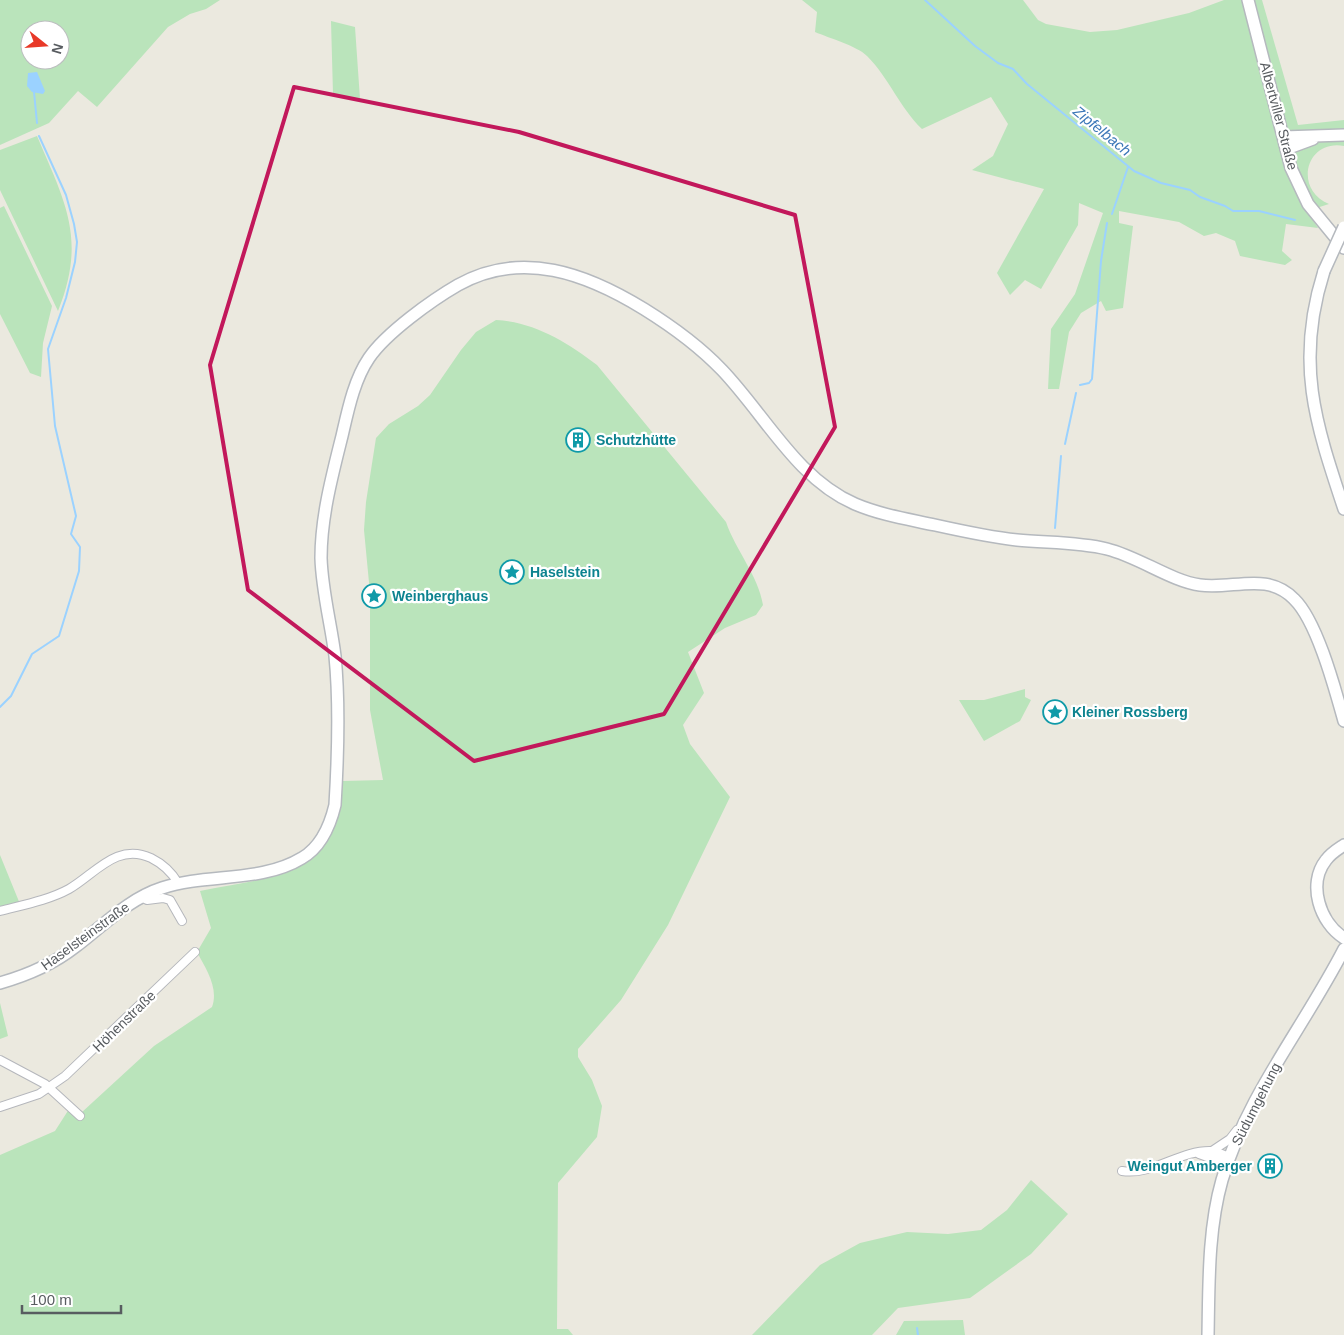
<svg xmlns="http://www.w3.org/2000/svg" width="1344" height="1335" font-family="Helvetica,sans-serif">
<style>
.green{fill:#bae4bb;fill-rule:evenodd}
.water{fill:#9bd2ff}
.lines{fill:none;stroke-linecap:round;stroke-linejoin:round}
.stream{stroke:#9bd2ff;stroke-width:2}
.street-casing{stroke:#b5b7bc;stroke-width:10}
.secondary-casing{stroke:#b5b9be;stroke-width:14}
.street{stroke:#fff;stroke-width:8}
.secondary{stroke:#fff;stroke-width:11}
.secondary-bridge-casing{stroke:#b5b9be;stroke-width:14;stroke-linecap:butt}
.secondary-bridge{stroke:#fff;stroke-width:11}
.marked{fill:none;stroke:#c2185b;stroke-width:4;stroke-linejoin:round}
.labels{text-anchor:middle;stroke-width:4.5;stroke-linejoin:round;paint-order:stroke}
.street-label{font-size:14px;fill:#585c60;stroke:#fff}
.culture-label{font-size:14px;font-weight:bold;fill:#0d838f;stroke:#fff;text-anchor:start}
.water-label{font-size:15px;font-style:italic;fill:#3d78b8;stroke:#fff}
</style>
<rect width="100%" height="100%" fill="#ebe9df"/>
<path class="green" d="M 0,0 L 220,0 L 206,9 L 190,14 L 168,27 L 97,107 L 78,91 L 49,123 L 0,145 ZM 30,30 L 60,30 L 60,60 L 30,60 Z
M 802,0 L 1023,0 L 1038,20 L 1046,24 L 1090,32 L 1117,30 L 1189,13 L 1224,0 L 1262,0 L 1298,125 L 1344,120 L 1344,146 C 1306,139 1293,189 1329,204 L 1307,211 L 1318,228 L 1286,224 L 1282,251 L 1292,260 L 1285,265 L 1240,256 L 1235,241 L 1216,233 L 1204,236 L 1179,222 L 1119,211 L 1119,223 L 1133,226 L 1123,308 L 1106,311 L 1101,301 L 1081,313 L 1069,332 L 1059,389 L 1048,389 L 1051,329 L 1075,294 L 1103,213 L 1079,203 L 1078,225 L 1041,289 L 1025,280 L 1010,295 L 997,273 L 1044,189 L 972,170 L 993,156 L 1008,124 L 991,97 L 922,129 C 900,108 889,78 867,56 C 857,46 829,38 815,32 L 817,12 Z
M 331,21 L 355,27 L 360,99 L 348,99 L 333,94 Z
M 37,136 C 65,202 87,239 58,311 L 0,190 L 0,150 Z
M 4,206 L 52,306 L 43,343 L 41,377 L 30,373 L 0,314 L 0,208 Z
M 496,320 C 534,322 567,342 597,365 L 726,522 C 736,551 758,575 763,605 L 756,615 L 725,628 L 688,652 L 704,693 L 683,725 L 690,744 L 730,797 L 668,925 L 621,1000 L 578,1049 L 578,1057 L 592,1080 L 602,1106 L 597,1137 L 558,1183 L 557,1329 L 568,1329 L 573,1335 L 0,1335 L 0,1155 L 55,1131 L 71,1106 L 81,1113 L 154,1046 L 212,1007 C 219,988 206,969 197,952 L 211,928 L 200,891 C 281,874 334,880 343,781 L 383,780 L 370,710 L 370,593 L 364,530 L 366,502 L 376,438 L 389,424 L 418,406 L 430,395 L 461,350 L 476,332 Z
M 1025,689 L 1025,697 L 1031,700 L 1020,721 L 984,741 L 959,700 L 984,700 Z
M 0,855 L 20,904 L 0,909 Z
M 0,1003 L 8,1036 L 0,1039 Z
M 1031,1180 L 1068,1214 L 1031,1254 L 970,1298 L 898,1308 L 872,1335 L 752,1335 L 820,1265 L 860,1243 L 907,1232 L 948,1234 L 981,1230 L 1007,1210 Z
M 963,1320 L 965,1335 L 896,1335 L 904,1321 Z"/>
<path class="water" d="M 37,72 L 45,91 L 43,94 L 32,92 L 27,86 L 28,73 Z"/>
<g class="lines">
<path class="stream" d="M 925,0 L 975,46 L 998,63 L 1013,69 L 1027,84 L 1134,171 L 1161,183 L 1190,190 L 1200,197 L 1225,206 L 1233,211 L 1259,211 L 1295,220
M 34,92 L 37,123
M 1112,214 L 1128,167
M 1080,385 L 1089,383 L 1092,379 L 1101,261 L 1107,223
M 1065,444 L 1076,393
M 1055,528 L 1061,456
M 0,707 L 11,696 L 32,654 L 59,636 L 79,571 L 80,547 L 71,534 L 76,516 L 55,426 L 48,349 L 66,298 L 75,262 L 77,242 L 74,224 L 66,195 L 39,136
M 917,1328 L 918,1335"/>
<g class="street-casing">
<path id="street" d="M 141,897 L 147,900 L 163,898 L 170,900 L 182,921
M 0,911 C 23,905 49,900 69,889 C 95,874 117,842 151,858 C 163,864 171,871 178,883
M 0,1060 L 45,1084 L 80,1116
M 0,1107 L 39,1094 L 65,1076 L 195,952
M 1212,1151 L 1230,1139 L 1237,1130
M 1199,1154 L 1227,1164
M 1122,1171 C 1152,1176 1180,1150 1211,1151 C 1217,1151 1224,1155 1229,1157"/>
</g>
<g class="secondary-casing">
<path id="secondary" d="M 1248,0 L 1291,168 L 1308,204 L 1344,248
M 1283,137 L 1344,135
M 1286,149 L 1313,139
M 1324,271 C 1295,362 1315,422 1344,509
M 1344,845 C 1338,849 1331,853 1326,860 C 1307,884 1320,923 1344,938
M 0,983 C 28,975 52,965 75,947 C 103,926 128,899 162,888 C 207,873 261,883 302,858 C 321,847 330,826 335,805 C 338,756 340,706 335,656 C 331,624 322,591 321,558 C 321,517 332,476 342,436 C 348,410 354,380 369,358 C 386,333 432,300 458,285 C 522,249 587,274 644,309 C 673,327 699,346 722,370 C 765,415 797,479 855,504 C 881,515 908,519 935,525 C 962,531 989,537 1017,540 C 1047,543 1078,542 1107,549 C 1139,557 1171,581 1200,585 C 1232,590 1267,571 1294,599 C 1317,621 1335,689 1344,721
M 1208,1335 C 1209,1284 1208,1229 1222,1180 C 1247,1095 1304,1027 1344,949"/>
</g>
<use href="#street" class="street"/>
<use href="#secondary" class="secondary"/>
<g class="secondary-bridge-casing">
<path id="secondary-bridge" d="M 1324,271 L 1344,227"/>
</g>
<use href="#secondary-bridge" class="secondary-bridge"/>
</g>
<path class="marked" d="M 294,87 L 519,132 L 795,215 L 835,427 L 664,714 L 474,761 L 248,590 L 210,365 Z"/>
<defs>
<g id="building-ring" transform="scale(1.25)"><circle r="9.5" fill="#fff" stroke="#0f9aa8" stroke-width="1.5"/><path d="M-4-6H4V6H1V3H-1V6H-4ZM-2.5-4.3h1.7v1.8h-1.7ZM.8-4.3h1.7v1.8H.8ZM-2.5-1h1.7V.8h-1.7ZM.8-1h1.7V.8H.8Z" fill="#0f9aa8"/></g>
<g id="sight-ring" transform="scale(1.25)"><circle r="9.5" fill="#fff" stroke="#0f9aa8" stroke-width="1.5"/><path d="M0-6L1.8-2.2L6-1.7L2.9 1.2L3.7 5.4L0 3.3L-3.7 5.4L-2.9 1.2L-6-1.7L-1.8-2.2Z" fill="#0f9aa8"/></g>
</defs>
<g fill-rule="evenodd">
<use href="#building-ring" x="578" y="440"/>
<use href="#sight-ring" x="512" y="572"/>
<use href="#sight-ring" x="374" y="596"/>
<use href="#sight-ring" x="1055" y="712"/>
<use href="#building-ring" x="1270" y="1166"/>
</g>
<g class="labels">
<g class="street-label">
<text transform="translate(1279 116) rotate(75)" y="5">Albertviller Straße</text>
<text transform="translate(85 936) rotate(-36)" y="5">Haselsteinstraße</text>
<text transform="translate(124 1021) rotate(-44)" y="5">Höhenstraße</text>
<text transform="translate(1256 1104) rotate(-63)" y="5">Südumgehung</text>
</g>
<g class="culture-label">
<text x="596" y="445">Schutzhütte</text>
<text x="530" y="577">Haselstein</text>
<text x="392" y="601">Weinberghaus</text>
<text x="1072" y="717">Kleiner Rossberg</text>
<text x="1252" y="1171" text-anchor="end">Weingut Amberger</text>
</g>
<g class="water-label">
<text transform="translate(1102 131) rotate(39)" y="5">Zipfelbach</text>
</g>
</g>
<g transform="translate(45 45) rotate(107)"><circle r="24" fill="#ffffff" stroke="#bcbebf"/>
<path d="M0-4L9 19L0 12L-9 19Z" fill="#e83928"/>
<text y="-8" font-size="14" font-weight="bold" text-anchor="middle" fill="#585c60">N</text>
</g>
<path d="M22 1305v8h99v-8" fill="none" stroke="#585c60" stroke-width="2.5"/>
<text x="30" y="1305" font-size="15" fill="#585c60" stroke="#ffffff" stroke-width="4" paint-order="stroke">100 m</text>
</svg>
